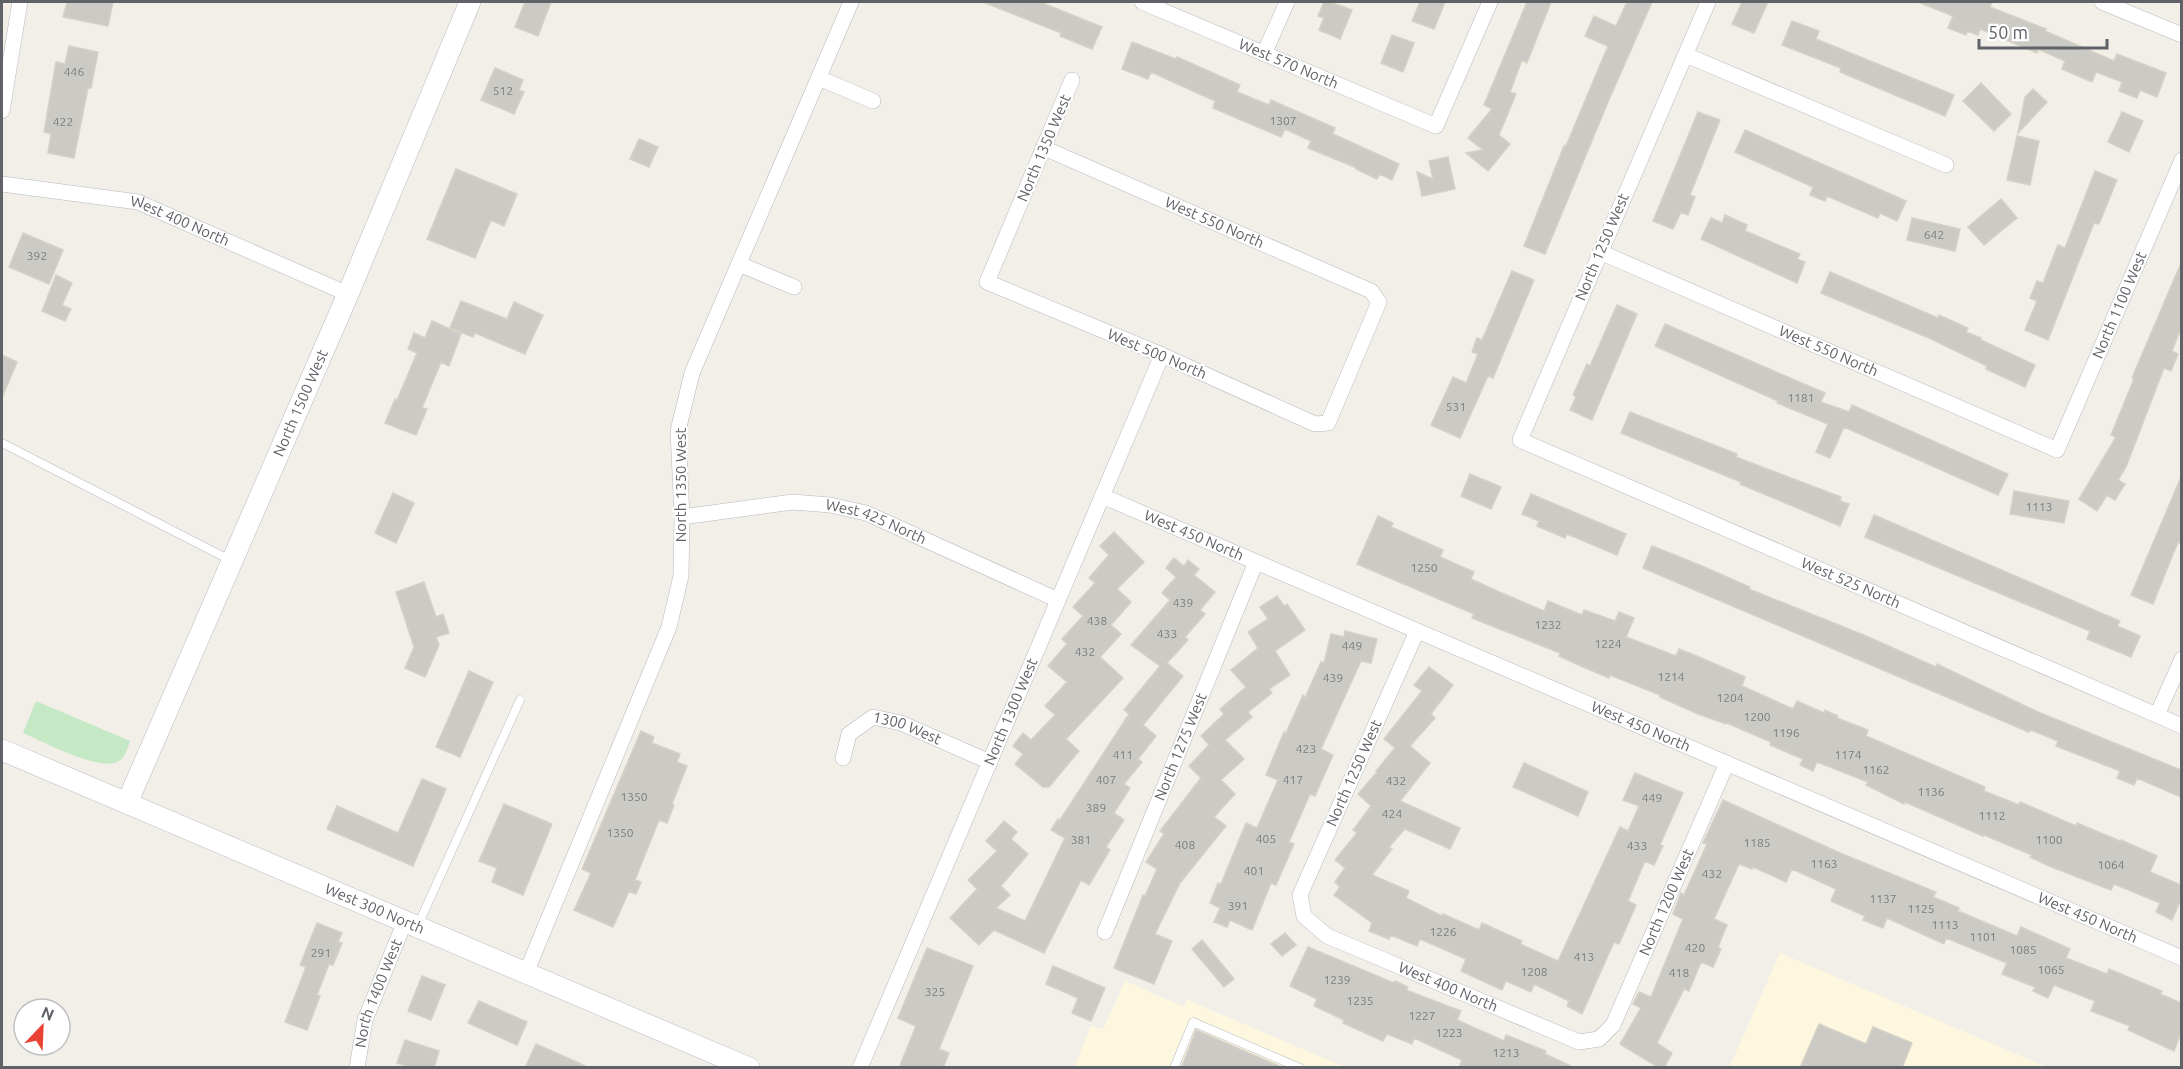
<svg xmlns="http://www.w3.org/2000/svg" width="2183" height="1069" font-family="Ubuntu,sans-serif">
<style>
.commercial{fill:#fef7e0}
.green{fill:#c5e8c5}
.building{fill:#cccac5;stroke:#d6d1c6;stroke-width:1.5}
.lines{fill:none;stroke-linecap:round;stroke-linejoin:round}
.lane-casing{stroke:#b5b8bc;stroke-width:9}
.street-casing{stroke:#b5b8bc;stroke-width:16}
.secondary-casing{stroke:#b6babf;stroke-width:22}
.lane{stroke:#fff;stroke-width:8}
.street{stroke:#fff;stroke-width:15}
.secondary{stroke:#fff;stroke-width:21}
.labels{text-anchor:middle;stroke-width:4.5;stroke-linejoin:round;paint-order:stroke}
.number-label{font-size:12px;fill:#7a7d7f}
.street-label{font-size:15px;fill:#5f6368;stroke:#fff}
</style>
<rect width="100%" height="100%" fill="#f1efe8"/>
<path class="commercial" d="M 1780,953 L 2047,1067 L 1729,1068 Z
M 1125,981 L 1184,1007 L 1187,1000 L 1345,1067 L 1074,1068 L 1091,1026 L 1103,1029 Z"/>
<path class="green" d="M 36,701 L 130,741 C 128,748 125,757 119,761 C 101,773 42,741 23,733 Z"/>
<path class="building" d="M 67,2 L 113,2 L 108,26 L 63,17 Z
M 525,2 L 551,2 L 538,36 L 515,27 Z
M 983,2 L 1040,2 L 1102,27 L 1092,49 L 1060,36 L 1061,33 Z
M 1324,2 L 1330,2 L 1352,10 L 1340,39 L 1319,30 L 1324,18 L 1318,16 Z
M 1420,2 L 1445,2 L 1434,29 L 1412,21 Z
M 1527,2 L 1551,2 L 1527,63 L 1522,60 L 1510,92 L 1516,94 L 1499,135 L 1510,144 L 1488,171 L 1466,153 L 1483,150 L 1468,138 L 1492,109 L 1484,105 Z
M 1627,2 L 1652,2 L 1608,102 L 1545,254 L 1524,246 L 1564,146 L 1566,146 L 1608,46 L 1585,36 L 1594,16 L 1616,26 Z
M 1742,2 L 1768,2 L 1754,33 L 1732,24 Z
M 1918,2 L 1992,2 L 1990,7 L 2046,29 L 2045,31 L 2114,61 L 2117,54 L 2166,73 L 2157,97 L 2140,90 L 2137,98 L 2119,91 L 2122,82 L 2096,72 L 2092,82 L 2062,69 L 2065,61 L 2038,49 L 2037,53 L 1980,29 L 1978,35 L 1967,31 L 1966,35 L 1948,28 L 1953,16 Z
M 1792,21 L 1819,31 L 1816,39 L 1954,95 L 1945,116 L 1840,72 L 1841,68 L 1782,45 Z
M 1392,35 L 1414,43 L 1403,72 L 1381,63 Z
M 1132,42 L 1176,59 L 1177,57 L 1240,85 L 1237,92 L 1269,105 L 1271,100 L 1335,128 L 1333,134 L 1399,164 L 1392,180 L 1380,174 L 1377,179 L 1356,169 L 1357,168 L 1308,148 L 1311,141 L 1285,129 L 1281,137 L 1213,108 L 1215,101 L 1151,72 L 1148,79 L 1122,69 Z
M 69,46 L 98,52 L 91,88 L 88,88 L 74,158 L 48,153 L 51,134 L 44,132 L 56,62 L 65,64 Z
M 495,68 L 523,80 L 519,90 L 524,92 L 514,114 L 481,100 Z
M 1981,83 L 2011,114 L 1994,131 L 1963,101 Z
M 2033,89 L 2047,102 L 2018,133 L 2025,97 Z
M 1698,112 L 1720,120 L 1690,195 L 1695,197 L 1688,215 L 1681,212 L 1673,229 L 1653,221 Z
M 2122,112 L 2143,121 L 2129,152 L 2108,142 Z
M 1745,130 L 1906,201 L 1897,221 L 1880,213 L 1878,218 L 1827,196 L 1825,201 L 1810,195 L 1813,187 L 1735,152 Z
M 2017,136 L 2039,141 L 2030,185 L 2007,180 Z
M 639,139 L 658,147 L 649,167 L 630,159 Z
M 1448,157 L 1455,189 L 1422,196 L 1417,172 L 1433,179 L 1429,161 Z
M 456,169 L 517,194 L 504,226 L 491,220 L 475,258 L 427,239 Z
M 2095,171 L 2117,180 L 2099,224 L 2094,223 L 2048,340 L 2025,330 L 2037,301 L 2030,298 L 2037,281 L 2043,283 L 2058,245 L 2065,248 Z
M 2001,199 L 2017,218 L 1984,245 L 1968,227 Z
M 1725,215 L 1747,225 L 1745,231 L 1800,254 L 1797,259 L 1805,262 L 1797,283 L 1701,239 L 1711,218 L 1722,223 Z
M 1912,218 L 1960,229 L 1955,251 L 1907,240 Z
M 23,233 L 63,250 L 49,284 L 9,267 Z
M 2181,263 L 2181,328 L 2172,351 L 2178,354 L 2171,371 L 2164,368 L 2126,467 L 2118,480 L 2125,484 L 2115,500 L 2107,495 L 2097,511 L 2079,499 L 2116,437 L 2111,435 L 2134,379 L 2132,378 Z
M 1512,271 L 1534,280 L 1493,378 L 1488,376 L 1460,438 L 1431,425 L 1453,377 L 1466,383 L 1478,354 L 1472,352 L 1477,338 L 1482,340 Z
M 1830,272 L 1938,318 L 1939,315 L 1968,328 L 1966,332 L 1981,338 L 1981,340 L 2035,365 L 2025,387 L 1986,369 L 1987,366 L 1929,338 L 1821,293 Z
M 56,275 L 72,283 L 62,305 L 71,309 L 65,321 L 42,311 Z
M 461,301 L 507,319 L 514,302 L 543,315 L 525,354 L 475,333 L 473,337 L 450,328 Z
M 1617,305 L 1637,314 L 1592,420 L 1570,410 L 1576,397 L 1573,395 L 1587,364 L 1590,366 Z
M 432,321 L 461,334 L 449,366 L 441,362 L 422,408 L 427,409 L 416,435 L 385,423 L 395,399 L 397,400 L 417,353 L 408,349 L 414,333 L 425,338 Z
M 1665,324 L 1825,393 L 1821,402 L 1849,412 L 1852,405 L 2008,474 L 1998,495 L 1844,427 L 1830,458 L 1816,452 L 1828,424 L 1777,403 L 1778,401 L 1655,346 Z
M 2,355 L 17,362 L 2,398 Z
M 1630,412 L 1737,454 L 1736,457 L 1841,497 L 1840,501 L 1849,504 L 1840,526 L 1740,484 L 1741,482 L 1621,433 Z
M 1470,474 L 1501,487 L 1491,509 L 1461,496 Z
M 2181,477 L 2181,544 L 2178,542 L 2153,604 L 2131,595 Z
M 2014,491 L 2069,501 L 2064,523 L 2010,514 Z
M 393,493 L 414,503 L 396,543 L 375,533 Z
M 1531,494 L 1626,534 L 1617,555 L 1567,534 L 1565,538 L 1537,526 L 1539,521 L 1522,514 Z
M 1874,515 L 2120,621 L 2117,626 L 2140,636 L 2131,657 L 2087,639 L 2090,631 L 1865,537 Z
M 1378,516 L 1393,523 L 1391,527 L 1443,550 L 1440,557 L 1474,572 L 1471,579 L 1497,591 L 1544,611 L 1548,601 L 1582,615 L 1584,610 L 1615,621 L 1619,612 L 1634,618 L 1626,637 L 1676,656 L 1679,649 L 1699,657 L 1745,677 L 1742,686 L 1793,709 L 1797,701 L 1824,713 L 1825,710 L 1838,716 L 1837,718 L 1868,730 L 1866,736 L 1985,787 L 1984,791 L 2019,805 L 2020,802 L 2076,826 L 2077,823 L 2120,841 L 2121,840 L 2157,856 L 2150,872 L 2181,885 L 2181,899 L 2172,920 L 2156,912 L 2160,903 L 2114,884 L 2111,890 L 2049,866 L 2030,857 L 2032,855 L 1984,835 L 1983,836 L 1905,802 L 1904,804 L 1866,785 L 1868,782 L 1817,762 L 1813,771 L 1800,765 L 1803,759 L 1770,745 L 1771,742 L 1727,723 L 1726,724 L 1698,714 L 1660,697 L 1660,695 L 1610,675 L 1609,678 L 1583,667 L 1559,656 L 1560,653 L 1472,618 L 1474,614 L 1357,564 Z
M 1114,532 L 1144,562 L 1117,589 L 1131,602 L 1111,625 L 1121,634 L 1100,657 L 1123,678 L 1066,739 L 1079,751 L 1049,787 L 1043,787 L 1015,764 L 1023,754 L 1013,746 L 1023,733 L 1031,740 L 1055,715 L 1045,706 L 1067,682 L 1048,666 L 1067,644 L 1062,639 L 1083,616 L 1073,607 L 1095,583 L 1089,578 L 1109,555 L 1100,546 Z
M 1652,546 L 1702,566 L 1750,587 L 1749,589 L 1866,636 L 1936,667 L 1937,664 L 2038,712 L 2181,770 L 2181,797 L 2137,778 L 2134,785 L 2117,778 L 2120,771 L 2056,746 L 2058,741 L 2031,730 L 2029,732 L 1643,568 Z
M 1174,558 L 1184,566 L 1188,560 L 1199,569 L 1194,575 L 1215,592 L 1200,610 L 1205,614 L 1185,637 L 1188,640 L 1167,663 L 1183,676 L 1143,725 L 1156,736 L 1138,759 L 1142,762 L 1124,784 L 1130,788 L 1114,813 L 1124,820 L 1106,847 L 1110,850 L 1089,885 L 1081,880 L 1044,953 L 994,930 L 979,945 L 950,918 L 977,889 L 968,880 L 997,851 L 986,841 L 1004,821 L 1017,832 L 1011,839 L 1028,854 L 1001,886 L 1010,895 L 996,908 L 1025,921 L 1065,838 L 1051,830 L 1058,819 L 1060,820 L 1129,714 L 1124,710 L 1160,666 L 1131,645 L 1170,600 L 1162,593 L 1176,577 L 1166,568 Z
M 424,582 L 436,617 L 443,614 L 449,633 L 436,637 L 439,645 L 425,677 L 405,668 L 414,647 L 396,592 Z
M 1277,596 L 1284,606 L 1287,604 L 1305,630 L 1275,651 L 1290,675 L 1269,689 L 1272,693 L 1248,712 L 1252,717 L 1225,740 L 1244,759 L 1221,780 L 1235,794 L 1214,817 L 1226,826 L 1180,883 L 1155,934 L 1172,941 L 1154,984 L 1114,968 L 1143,895 L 1145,896 L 1157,869 L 1146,862 L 1164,834 L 1160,831 L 1201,778 L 1189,766 L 1209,745 L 1201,736 L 1224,714 L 1220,709 L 1246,687 L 1231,670 L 1258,648 L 1248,632 L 1268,619 L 1260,607 Z
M 1345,631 L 1377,639 L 1371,663 L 1361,661 L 1321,749 L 1333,755 L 1315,796 L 1310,794 L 1289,842 L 1294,844 L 1276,885 L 1271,883 L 1252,930 L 1230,920 L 1227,927 L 1214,922 L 1220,908 L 1210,903 L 1218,883 L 1221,884 L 1246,823 L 1257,828 L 1278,780 L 1266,775 L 1284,732 L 1286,733 L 1303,695 L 1305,698 L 1321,662 L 1324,663 L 1331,634 L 1344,637 Z
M 1429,667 L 1453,685 L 1431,714 L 1435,718 L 1410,746 L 1430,763 L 1400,801 L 1460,828 L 1450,849 L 1405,829 L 1389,847 L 1392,849 L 1372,875 L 1409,891 L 1406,898 L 1442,916 L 1443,914 L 1479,930 L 1482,923 L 1522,941 L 1520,944 L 1558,961 L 1620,827 L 1628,831 L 1639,806 L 1623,800 L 1635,773 L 1683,793 L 1660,845 L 1663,846 L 1654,865 L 1645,861 L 1628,901 L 1636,905 L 1619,944 L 1614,942 L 1582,1014 L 1567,1006 L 1569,1001 L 1534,984 L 1531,992 L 1506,981 L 1502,990 L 1461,971 L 1466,959 L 1420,939 L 1417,946 L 1391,935 L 1389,939 L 1369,931 L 1372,923 L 1334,895 L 1340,887 L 1335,882 L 1345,868 L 1335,860 L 1357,833 L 1353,830 L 1371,806 L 1358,794 L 1377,772 L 1376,771 L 1395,748 L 1384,739 L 1422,691 L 1414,685 Z
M 469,671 L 493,682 L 460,757 L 436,747 Z
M 641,731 L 654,737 L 652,743 L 680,754 L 677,762 L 687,766 L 672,804 L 674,805 L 667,823 L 659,820 L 635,880 L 641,882 L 636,894 L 629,891 L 613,927 L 574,910 L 591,873 L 582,869 Z
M 1524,763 L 1588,792 L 1578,816 L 1513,787 Z
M 422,779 L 446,789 L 413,866 L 327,829 L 337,806 L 398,833 Z
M 1723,800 L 1840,853 L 1936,892 L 1933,897 L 1959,908 L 1958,911 L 2017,936 L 2021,927 L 2070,949 L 2066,958 L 2107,974 L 2109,969 L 2162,991 L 2160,994 L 2181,1003 L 2181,1032 L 2174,1051 L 2128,1030 L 2130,1026 L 2091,1011 L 2095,1001 L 2054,985 L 2048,998 L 2033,991 L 2035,987 L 2002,974 L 2007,963 L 1946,938 L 1944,944 L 1887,918 L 1883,928 L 1863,920 L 1865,916 L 1831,901 L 1836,889 L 1792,869 L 1786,882 L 1753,867 L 1752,869 L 1739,864 L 1714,919 L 1727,925 L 1718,947 L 1721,949 L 1713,967 L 1701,962 L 1689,991 L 1684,989 L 1657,1043 L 1672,1053 L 1664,1068 L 1659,1068 L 1620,1044 L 1641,1008 L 1633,1004 L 1639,992 L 1651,997 L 1683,919 L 1673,914 L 1681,893 L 1684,895 L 1707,844 L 1703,843 Z
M 504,804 L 552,824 L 523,895 L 492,882 L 497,868 L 479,861 Z
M 317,923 L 342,933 L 338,942 L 342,943 L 333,965 L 329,964 L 317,995 L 320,996 L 307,1030 L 285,1022 L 306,967 L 300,965 Z
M 1285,933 L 1296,945 L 1282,956 L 1271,944 Z
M 1202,940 L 1234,979 L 1224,987 L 1192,949 Z
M 1308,947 L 1394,983 L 1395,981 L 1408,987 L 1406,990 L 1461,1011 L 1457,1020 L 1504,1041 L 1506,1035 L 1546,1051 L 1545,1054 L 1575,1068 L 1459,1068 L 1462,1060 L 1414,1038 L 1412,1044 L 1387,1034 L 1383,1041 L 1343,1023 L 1344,1020 L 1314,1006 L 1317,999 L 1290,986 Z
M 927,948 L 973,966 L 939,1049 L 949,1053 L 943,1068 L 899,1068 L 916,1026 L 898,1018 Z
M 1053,966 L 1105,988 L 1091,1021 L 1072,1013 L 1078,998 L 1046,984 Z
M 422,976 L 445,985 L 431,1020 L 408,1011 Z
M 479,1001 L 527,1022 L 517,1045 L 468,1023 Z
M 1819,1024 L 1866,1044 L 1873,1027 L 1912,1043 L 1902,1068 L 1800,1068 Z
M 1196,1030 L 1284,1068 L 1181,1068 Z
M 405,1040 L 439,1051 L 434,1068 L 412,1068 L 397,1063 Z
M 536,1044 L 590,1068 L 525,1068 Z"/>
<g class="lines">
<g class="lane-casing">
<path id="lane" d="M 2,443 L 230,560
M 418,925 L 520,700
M 1174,1068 L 1193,1022 L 1300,1068"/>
</g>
<g class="street-casing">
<g id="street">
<path id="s1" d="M 1142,2 L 1436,126 L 1490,2"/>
<path id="s2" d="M 1708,2 L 1520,440 L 2182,726"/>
<path d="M 2102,2 L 2182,35"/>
<path d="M 1264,54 L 1287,2"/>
<path d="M 1686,55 L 1946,165"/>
<path d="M 819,78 L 873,101"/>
<path d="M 2,111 L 20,2"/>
<path id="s3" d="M 1044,148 L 1371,291 L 1379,302 L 1328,423 L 1315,424 L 1162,355 L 987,282 L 1072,80"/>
<path id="s4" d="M 2,184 L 138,202 L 348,294"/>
<path id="s5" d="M 1600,252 L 2057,450 L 2182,160"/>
<path d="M 739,264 L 794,287"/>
<path id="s6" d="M 1102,496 L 2182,958"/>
<path id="s7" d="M 682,517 L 793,502 L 830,505 L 866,513 L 1058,600"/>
<path id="s8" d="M 1417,631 L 1300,895 L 1304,916 L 1327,936 L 1579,1042 L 1599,1039 L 1613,1025 L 1727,763"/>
<path d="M 2157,715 L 2182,659"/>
<path id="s9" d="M 843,758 L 849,734 L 873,717 L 901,723 L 990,762"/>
<path id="s10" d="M 1105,932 L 1256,562"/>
<path d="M 526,973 L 669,627 L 681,576 L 682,517 L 678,431 L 692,373 L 851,2"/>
<path id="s11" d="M 357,1068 L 365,1020 L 405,921"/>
<path id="s12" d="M 860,1068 L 1162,355"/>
</g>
</g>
<g class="secondary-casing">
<g id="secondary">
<path id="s13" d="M 2,750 L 749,1068"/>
<path id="s14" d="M 127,803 L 348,294 L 470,2"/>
</g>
</g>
<use href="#lane" class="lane"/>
<use href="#street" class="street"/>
<use href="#secondary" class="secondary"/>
</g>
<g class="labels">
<g class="number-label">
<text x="74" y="76">446</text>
<text x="503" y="95">512</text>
<text x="1283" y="125">1307</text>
<text x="63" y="126">422</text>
<text x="1934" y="239">642</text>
<text x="37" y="260">392</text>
<text x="1801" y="402">1181</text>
<text x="1456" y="411">531</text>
<text x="2039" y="511">1113</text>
<text x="1424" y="572">1250</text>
<text x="1183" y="607">439</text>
<text x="1097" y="625">438</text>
<text x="1548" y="629">1232</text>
<text x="1167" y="638">433</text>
<text x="1608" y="648">1224</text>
<text x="1352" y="650">449</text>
<text x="1085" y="656">432</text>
<text x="1671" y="681">1214</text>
<text x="1333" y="682">439</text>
<text x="1730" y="702">1204</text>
<text x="1757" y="721">1200</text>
<text x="1786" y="737">1196</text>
<text x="1306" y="753">423</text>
<text x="1123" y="759">411</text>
<text x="1848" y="759">1174</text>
<text x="1876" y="774">1162</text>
<text x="1106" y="784">407</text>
<text x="1293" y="784">417</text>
<text x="1396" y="785">432</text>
<text x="1931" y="796">1136</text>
<text x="634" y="801">1350</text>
<text x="1652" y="802">449</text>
<text x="1096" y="812">389</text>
<text x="1392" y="818">424</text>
<text x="1992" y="820">1112</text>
<text x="620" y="837">1350</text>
<text x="1266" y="843">405</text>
<text x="1081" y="844">381</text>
<text x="2049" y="844">1100</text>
<text x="1757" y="847">1185</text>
<text x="1185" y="849">408</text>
<text x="1637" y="850">433</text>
<text x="1824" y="868">1163</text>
<text x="2111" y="869">1064</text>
<text x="1254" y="875">401</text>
<text x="1712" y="878">432</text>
<text x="1883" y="903">1137</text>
<text x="1238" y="910">391</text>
<text x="1921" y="913">1125</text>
<text x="1945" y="929">1113</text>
<text x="1443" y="936">1226</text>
<text x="1983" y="941">1101</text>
<text x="1695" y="952">420</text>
<text x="2023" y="954">1085</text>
<text x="321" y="957">291</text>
<text x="1584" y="961">413</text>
<text x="2051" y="974">1065</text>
<text x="1534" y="976">1208</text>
<text x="1679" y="977">418</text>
<text x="1337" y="984">1239</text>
<text x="935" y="996">325</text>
<text x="1360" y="1005">1235</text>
<text x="1422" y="1020">1227</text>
<text x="1449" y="1037">1223</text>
<text x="1506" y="1057">1213</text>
</g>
<g class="street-label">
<text dy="5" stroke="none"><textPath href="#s1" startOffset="159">West 570 North</textPath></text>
<text transform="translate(1044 148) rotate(-67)" y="5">North 1350 West</text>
<text dy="5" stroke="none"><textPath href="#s4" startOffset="183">West 400 North</textPath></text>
<text dy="5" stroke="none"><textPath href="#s3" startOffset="186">West 550 North</textPath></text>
<text transform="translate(1602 247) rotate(-67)" y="5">North 1250 West</text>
<text dy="5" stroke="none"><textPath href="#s5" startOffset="656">North 1100 West</textPath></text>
<text dy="5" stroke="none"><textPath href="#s5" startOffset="249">West 550 North</textPath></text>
<text transform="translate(1157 354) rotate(23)" y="5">West 500 North</text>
<text dy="5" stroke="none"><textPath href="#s14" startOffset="436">North 1500 West</textPath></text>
<text transform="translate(681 485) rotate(-90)" y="5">North 1350 West</text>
<text dy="5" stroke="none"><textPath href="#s7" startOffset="198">West 425 North</textPath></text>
<text dy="5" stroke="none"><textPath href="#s6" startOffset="100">West 450 North</textPath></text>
<text dy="5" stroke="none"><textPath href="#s2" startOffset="837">West 525 North</textPath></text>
<text dy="5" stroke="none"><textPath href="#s12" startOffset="387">North 1300 West</textPath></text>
<text dy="5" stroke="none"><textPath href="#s6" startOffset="586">West 450 North</textPath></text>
<text dy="5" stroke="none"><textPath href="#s9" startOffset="90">1300 West</textPath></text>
<text dy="5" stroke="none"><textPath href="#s10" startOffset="200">North 1275 West</textPath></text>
<text transform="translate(1354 773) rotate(-66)" y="5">North 1250 West</text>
<text dy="5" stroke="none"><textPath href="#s8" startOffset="788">North 1200 West</textPath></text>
<text dy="5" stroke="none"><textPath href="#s13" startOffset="405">West 300 North</textPath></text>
<text dy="5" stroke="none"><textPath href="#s6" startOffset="1072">West 450 North</textPath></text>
<text dy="5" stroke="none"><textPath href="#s8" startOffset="472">West 400 North</textPath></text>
<text dy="5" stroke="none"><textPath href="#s11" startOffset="78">North 1400 West</textPath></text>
</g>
</g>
<rect width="2183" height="1069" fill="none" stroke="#5f6368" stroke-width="6"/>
<g transform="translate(42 1027) rotate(23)"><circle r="28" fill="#ffffff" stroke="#bfc1c3" stroke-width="1.5"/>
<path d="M0-4.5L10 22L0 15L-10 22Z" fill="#ea4335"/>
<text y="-9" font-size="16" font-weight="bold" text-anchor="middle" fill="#5f6368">N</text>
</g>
<path d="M1979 39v9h128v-9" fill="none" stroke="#5f6368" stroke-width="3"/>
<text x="1988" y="39" font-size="18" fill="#5f6368" stroke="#ffffff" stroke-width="4.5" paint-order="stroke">50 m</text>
</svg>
